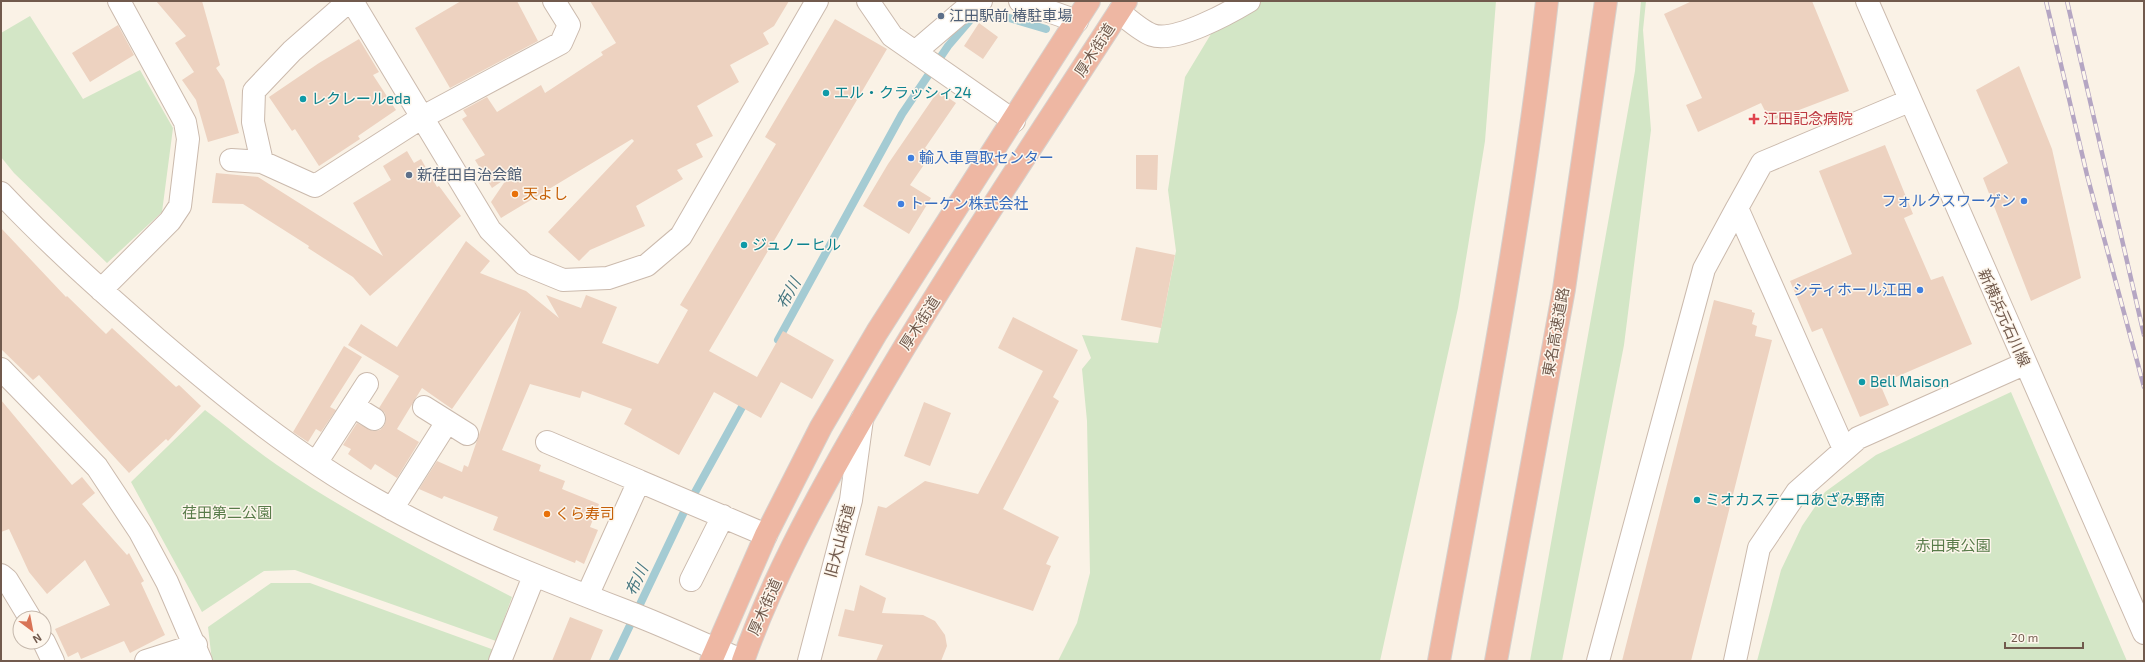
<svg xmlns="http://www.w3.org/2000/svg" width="2145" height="662" font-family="'Exo 2','Noto Sans JP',sans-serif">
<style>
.green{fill:#d3e6c6}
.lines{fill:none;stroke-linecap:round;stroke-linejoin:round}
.stream{stroke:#a4cbd3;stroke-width:8}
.building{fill:#edd2c0}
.minor-casing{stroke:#cbbaad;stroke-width:24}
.highway-casing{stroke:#d7d1cd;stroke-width:24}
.minor{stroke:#fff;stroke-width:22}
.highway{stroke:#eeb7a3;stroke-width:22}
.rail-casing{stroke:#b5a6c3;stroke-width:4.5}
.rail{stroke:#fdf6ec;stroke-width:3;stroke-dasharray:9;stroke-linecap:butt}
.service-dot{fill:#5c6f8a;stroke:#fdf6ec;stroke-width:1.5}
.culture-dot{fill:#0f9aa8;stroke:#fdf6ec;stroke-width:1.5}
.health-dot{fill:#e0444e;stroke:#fdf6ec;stroke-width:1.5}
.shop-dot{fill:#3f7fe0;stroke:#fdf6ec;stroke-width:1.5}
.food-dot{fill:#e8710a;stroke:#fdf6ec;stroke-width:1.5}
.labels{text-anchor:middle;stroke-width:3;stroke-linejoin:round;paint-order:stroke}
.service-label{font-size:15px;fill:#4e5e75;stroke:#fdf6ec;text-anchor:start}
.street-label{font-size:15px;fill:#715a4d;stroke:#fdf6ec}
.culture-label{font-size:15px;fill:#0d838f;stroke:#fdf6ec;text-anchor:start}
.health-label{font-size:15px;fill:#be3a42;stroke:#fdf6ec;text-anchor:start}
.shop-label{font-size:15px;fill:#366cbe;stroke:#fdf6ec;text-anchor:start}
.food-label{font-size:15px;fill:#c56008;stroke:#fdf6ec;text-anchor:start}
.park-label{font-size:15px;fill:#587b49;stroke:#fdf6ec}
.water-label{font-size:16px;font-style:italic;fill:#497982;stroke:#fdf6ec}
</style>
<rect width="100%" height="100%" fill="#faf2e6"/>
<path class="green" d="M 1256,1 L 1496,1 L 1485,141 L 1458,308 L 1380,661 L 1058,661 L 1077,623 L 1090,573 L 1087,421 L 1082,369 L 1091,358 L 1082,335 L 1158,343 L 1176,251 L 1168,190 L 1185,77 L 1214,29 Z
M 1641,1 L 1646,1 L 1643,30 L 1651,130 L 1624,345 L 1562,661 L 1530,661 L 1635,71 Z
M 30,16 L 83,99 L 140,70 L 173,128 L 162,212 L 107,263 L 14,173 L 1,157 L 1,33 Z
M 2011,392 L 2127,661 L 1757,661 L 1781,570 L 1802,526 L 1825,492 L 1876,455 Z
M 205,410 C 229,428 252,448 277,465 C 351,516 433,556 512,597 L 496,641 L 295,570 L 264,571 L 202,612 L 131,482 Z
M 271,583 L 310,583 L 497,651 L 492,661 L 212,661 L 208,627 Z"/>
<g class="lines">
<path class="stream" d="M 778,340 L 902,114 L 948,46 L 972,18 L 996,14 L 1046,29
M 613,661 L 683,514 L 747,398"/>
</g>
<path class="building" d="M 156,1 L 202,1 L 220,65 L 216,68 L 224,80 L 239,133 L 208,142 L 196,100 L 182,80 L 194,72 L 175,43 L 186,36 Z
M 461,1 L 517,1 L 538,41 L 450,88 L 415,28 Z
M 590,1 L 789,1 L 774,26 L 763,33 L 769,44 L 730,65 L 739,82 L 697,106 L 713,136 L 696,144 L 703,157 L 677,170 L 683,179 L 636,206 L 645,226 L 590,250 L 579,261 L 548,232 L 634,141 L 632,139 L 501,218 L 491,202 L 508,177 L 492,188 L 475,160 L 485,155 L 462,119 L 467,116 L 463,110 L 487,97 L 497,112 L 541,85 L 545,93 L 603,55 L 601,52 L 616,43 Z
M 1692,1 L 1812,1 L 1849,91 L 1770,121 L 1761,103 L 1698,132 L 1686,105 L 1702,98 L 1664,14 Z
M 835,19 L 887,49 L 709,351 L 757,377 L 783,331 L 834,360 L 812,399 L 781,382 L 761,418 L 714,392 L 679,455 L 624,424 L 632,409 L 582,391 L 580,398 L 530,384 L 502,450 L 541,465 L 539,471 L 565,481 L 562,489 L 599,504 L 590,527 L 598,530 L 584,564 L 576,560 L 575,563 L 493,530 L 498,517 L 444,496 L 442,499 L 419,489 L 437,461 L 462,472 L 464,465 L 468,467 L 521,311 L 452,409 L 422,388 L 397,429 L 419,442 L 397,478 L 375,464 L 371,470 L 348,454 L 351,449 L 343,445 L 357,423 L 373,431 L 380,430 L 384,426 L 386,420 L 385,413 L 379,408 L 399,376 L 348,345 L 361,324 L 397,347 L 466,241 L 490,261 L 480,273 L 526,291 L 559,318 L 546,295 L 581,308 L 586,295 L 617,307 L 602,343 L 658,364 L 688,310 L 680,305 L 776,144 L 765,137 Z
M 979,23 L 998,37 L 983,59 L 964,46 Z
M 118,25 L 134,55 L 90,82 L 72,53 Z
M 359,39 L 379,72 L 373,75 L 396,110 L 358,136 L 360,139 L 319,166 L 295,129 L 292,131 L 269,97 L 319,63 Z
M 2019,66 L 2052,149 L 2081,278 L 2031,301 L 1983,178 L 2008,163 L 1976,90 Z
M 938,91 L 956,103 L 925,148 L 932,153 L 910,185 L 931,198 L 909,234 L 863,206 L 888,164 Z
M 1885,145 L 1913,214 L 1904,218 L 1931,280 L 1943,276 L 1972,344 L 1880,384 L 1889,405 L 1860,417 L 1822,328 L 1812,332 L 1790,281 L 1852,254 L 1819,171 Z
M 407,151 L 414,163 L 421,159 L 437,187 L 439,186 L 461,216 L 370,296 L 353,277 L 308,248 L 309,246 L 243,204 L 212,203 L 216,173 L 258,177 L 383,256 L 353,203 L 391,180 L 383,166 Z
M 1136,155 L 1158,155 L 1157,190 L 1136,189 Z
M 1,228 L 66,297 L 67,296 L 106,334 L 112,328 L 176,387 L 179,385 L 201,406 L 168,441 L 166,439 L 129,473 L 39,375 L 33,380 L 1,349 Z
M 1136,247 L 1175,255 L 1161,328 L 1121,320 Z
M 1714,300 L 1752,310 L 1752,312 L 1755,313 L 1752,324 L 1757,326 L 1755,336 L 1772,340 L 1691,661 L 1622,661 Z
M 1013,317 L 1078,350 L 1053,397 L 1059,401 L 1003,509 L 1059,537 L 1046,564 L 1051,566 L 1033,611 L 865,555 L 878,506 L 886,508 L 925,481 L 978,494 L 1043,371 L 998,348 Z
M 344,346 L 362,357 L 330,407 L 336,410 L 321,432 L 316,429 L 308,442 L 293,432 Z
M 1,400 L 72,485 L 82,477 L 95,493 L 82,504 L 127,555 L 129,553 L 144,581 L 141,583 L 165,635 L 130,653 L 124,641 L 81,659 L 78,652 L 68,657 L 55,629 L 110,605 L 85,560 L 47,594 L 29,572 L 9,529 L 1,532 Z
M 924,402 L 951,413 L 930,466 L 904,456 Z
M 860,585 L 886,598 L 882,613 L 923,615 L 935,621 L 945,635 L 947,646 L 941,661 L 876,661 L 883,645 L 838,636 L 845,609 L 854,611 Z
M 570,617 L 603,630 L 590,661 L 552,661 Z"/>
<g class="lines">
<g class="minor-casing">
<path id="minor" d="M 352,1 L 490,230 L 524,264 L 563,280 L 608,278 L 647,265 L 681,236 L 817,1
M 868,1 L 892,36 L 1014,121
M 1020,1 L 1077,21
M 1867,1 L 2144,633
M 1119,12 C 1128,19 1141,31 1152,35 C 1175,43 1229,13 1249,1
M 915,52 L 963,11 L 981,1
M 231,160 L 262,162 L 315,186 L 421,118 L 561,43 L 569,25 L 554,1
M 262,162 L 253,122 L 254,91 L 292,51 L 349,1
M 1,193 C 50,245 103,292 157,339 C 226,398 297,456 376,500 C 461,548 551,582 641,617 C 676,631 710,647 744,661
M 101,290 L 170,221 L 180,206 L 188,139 L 185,122 L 119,1
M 1,369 L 97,467 L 140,532 L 167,582 L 201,661
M 353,406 L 374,419
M 424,407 L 467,434
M 547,442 L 639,481 L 587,596
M 1844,449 L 1737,208 L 1762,163 L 1909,101
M 316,463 L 367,384
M 639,481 L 766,535
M 392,509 L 447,422
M 1,575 L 7,580 L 30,618
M 691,580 L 723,516
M 44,642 L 53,661
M 146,661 L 196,645
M 500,661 L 534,576
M 809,661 L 851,500 L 862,419
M 1598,661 L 1704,269 L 1737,208
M 1735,661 L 1759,548 L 1797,492 L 1858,438 L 2024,364"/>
</g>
<g class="highway-casing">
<path id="highway" d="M 711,661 L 766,535 L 821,427 L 877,332 L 1089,1
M 743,661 C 771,582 812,506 854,433 C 938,285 1034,144 1126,1
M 1439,661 C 1479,442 1522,223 1547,1
M 1496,661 L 1564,289 L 1606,1"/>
</g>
<use href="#minor" class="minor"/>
<use href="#highway" class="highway"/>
<g class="rail-casing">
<path id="rail" d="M 2046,1 L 2087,175 L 2144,387
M 2067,1 L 2144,335"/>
</g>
<use href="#rail" class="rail"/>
</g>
<g class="service-dot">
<circle cx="941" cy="16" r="4"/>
<circle cx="409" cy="175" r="4"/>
</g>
<g class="culture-dot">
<circle cx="826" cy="93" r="4"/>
<circle cx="303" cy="99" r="4"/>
<circle cx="744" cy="245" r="4"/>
<circle cx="1862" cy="382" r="4"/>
<circle cx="1697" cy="500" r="4"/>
</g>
<path class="health-dot" d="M1752 113h4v4h4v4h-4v4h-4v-4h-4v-4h4z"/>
<g class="shop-dot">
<circle cx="911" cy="158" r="4"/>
<circle cx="2024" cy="201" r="4"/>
<circle cx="901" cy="204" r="4"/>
<circle cx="1920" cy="290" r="4"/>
</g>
<g class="food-dot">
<circle cx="515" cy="194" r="4"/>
<circle cx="547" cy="514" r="4"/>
</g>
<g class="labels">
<g class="service-label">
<text x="949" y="21">江田駅前 椿駐車場</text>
<text x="417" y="180">新荏田自治会館</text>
</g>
<g class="street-label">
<text transform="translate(1095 50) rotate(-57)" y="5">厚木街道</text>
<text transform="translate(2004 318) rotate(66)" y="5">新横浜元石川線</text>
<text transform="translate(920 323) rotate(-57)" y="5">厚木街道</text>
<text transform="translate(1556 332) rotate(-80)" y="5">東名高速道路</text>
<text transform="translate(840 541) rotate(-75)" y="5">旧大山街道</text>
<text transform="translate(765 607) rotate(-66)" y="5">厚木街道</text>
</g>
<g class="culture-label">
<text x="834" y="98">エル・クラッシィ24</text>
<text x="311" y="104">レクレールeda</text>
<text x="752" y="250">ジュノーヒル</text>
<text x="1870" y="387">Bell Maison</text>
<text x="1705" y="505">ミオカステーロあざみ野南</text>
</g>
<g class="health-label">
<text x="1763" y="124">江田記念病院</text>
</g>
<g class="shop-label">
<text x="919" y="163">輸入車買取センター</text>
<text x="2016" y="206" text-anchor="end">フォルクスワーゲン</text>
<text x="909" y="209">トーケン株式会社</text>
<text x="1912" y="295" text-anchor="end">シティホール江田</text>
</g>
<g class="food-label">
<text x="523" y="199">天よし</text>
<text x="555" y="519">くら寿司</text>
</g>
<g class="park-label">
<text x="227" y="518">荏田第二公園</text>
<text x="1953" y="551">赤田東公園</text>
</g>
<g class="water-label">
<text transform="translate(788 293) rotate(-61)" y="6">布川</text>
<text transform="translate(636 580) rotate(-65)" y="6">布川</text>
</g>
</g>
<rect width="2145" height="662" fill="none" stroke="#715a4d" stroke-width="4"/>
<g transform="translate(32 630) rotate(148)"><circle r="19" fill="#fdf6ec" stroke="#c5b8ac"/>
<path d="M0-3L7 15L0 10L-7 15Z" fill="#d87457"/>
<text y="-6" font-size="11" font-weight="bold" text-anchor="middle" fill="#715a4d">N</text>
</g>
<path d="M2005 642v6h78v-6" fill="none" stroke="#715a4d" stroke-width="2"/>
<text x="2011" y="642" font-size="12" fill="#715a4d" stroke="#fdf6ec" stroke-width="3" paint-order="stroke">20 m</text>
</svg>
